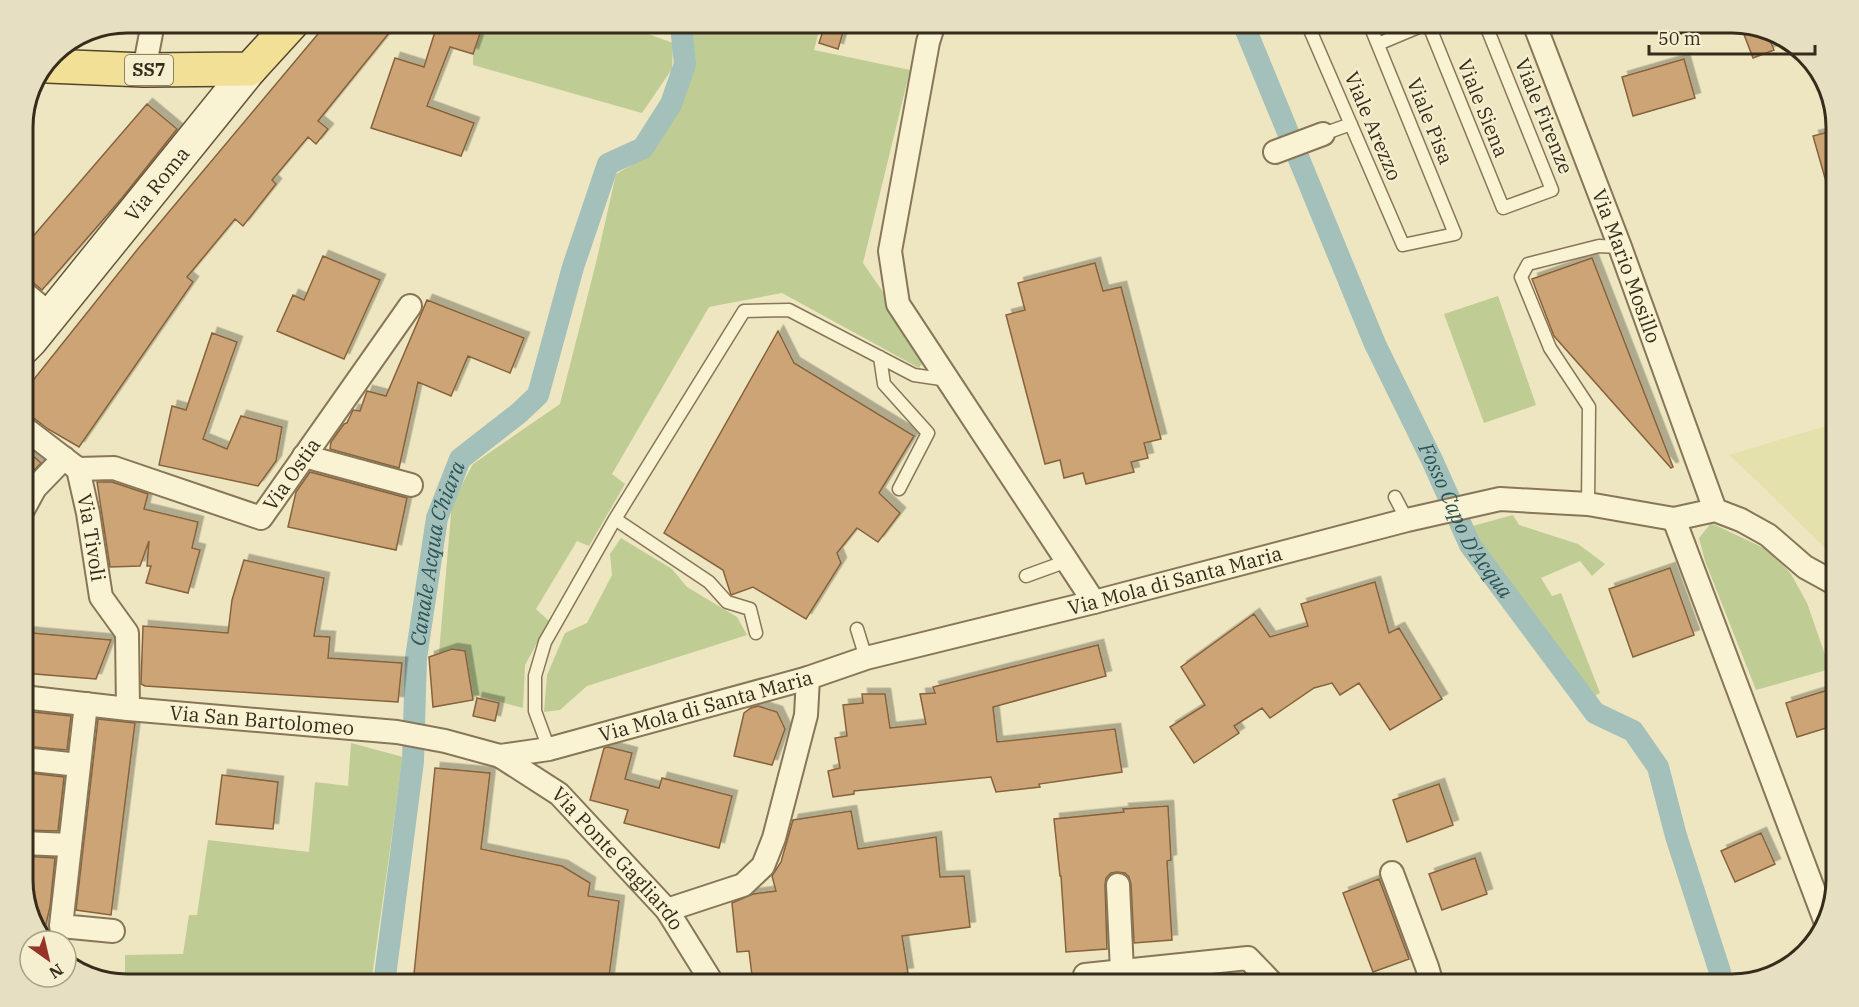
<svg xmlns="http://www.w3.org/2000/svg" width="1859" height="1007" font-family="'IBM Plex Serif',serif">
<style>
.farmland{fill:#e4e1ad}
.green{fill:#bfcc94}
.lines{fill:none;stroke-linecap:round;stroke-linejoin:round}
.canal{stroke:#a3c0bb;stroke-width:22}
.building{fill:#cda475;stroke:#86633d;stroke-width:1.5;filter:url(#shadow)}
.lane-casing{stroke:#877658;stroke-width:15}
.street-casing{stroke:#877658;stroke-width:26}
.secondary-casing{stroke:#69573b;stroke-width:36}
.primary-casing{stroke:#55442c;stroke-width:36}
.lane{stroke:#f9f2d3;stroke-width:12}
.street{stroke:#f9f2d3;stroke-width:22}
.secondary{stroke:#f9f2d3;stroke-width:33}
.primary{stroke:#f2e096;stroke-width:33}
.labels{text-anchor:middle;stroke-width:4.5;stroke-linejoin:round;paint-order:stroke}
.shield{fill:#f5efcf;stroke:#6f6652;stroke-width:1.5}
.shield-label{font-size:18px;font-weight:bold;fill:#362c1c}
.street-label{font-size:20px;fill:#362c1c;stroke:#f5efcf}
.water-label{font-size:21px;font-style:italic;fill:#2b5456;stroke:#f5efcf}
.rim{fill:none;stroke:#362c1c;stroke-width:3}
</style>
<defs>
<filter id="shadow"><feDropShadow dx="5.5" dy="-5.5" stdDeviation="0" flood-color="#0004"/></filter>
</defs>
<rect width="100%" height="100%" fill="#eee6c0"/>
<path class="farmland" d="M 1836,423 L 1836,559 L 1761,485 L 1729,455 Z"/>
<path class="green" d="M 482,23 L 618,23 L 673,43 L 672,69 L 642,113 L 473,65 L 473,54 Z
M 683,23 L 821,23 L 814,50 L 910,70 L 863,263 L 927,356 L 919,368 L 782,293 L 709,307 L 612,474 L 625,484 L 589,546 L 577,541 L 536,609 L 549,621 L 525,665 L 523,708 L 478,696 L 473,700 L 465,652 L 452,649 L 439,653 L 452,503 L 473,464 L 560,404 L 596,263 L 616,174 L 646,157 L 677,107 L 690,64 Z
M 1498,296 L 1536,405 L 1484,423 L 1444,314 Z
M 1513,515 L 1519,525 L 1578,544 L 1605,564 L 1592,576 L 1580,561 L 1541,578 L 1552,596 L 1561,593 L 1600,693 L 1591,698 L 1469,527 Z
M 1711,523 L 1770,551 L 1791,574 L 1807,603 L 1830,669 L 1756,690 L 1705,561 L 1699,538 Z
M 621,538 L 672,569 L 687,587 L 737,617 L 747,635 L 587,686 L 560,710 L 544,712 L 547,675 L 565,633 L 587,623 L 612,575 L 610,554 Z
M 351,743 L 403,757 L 371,984 L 125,984 L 125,955 L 183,954 L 189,915 L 197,915 L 208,840 L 309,852 L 315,782 L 348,786 Z"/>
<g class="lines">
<g class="canal">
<path id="s1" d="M 1243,23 L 1375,344 L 1432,460 L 1470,545 L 1595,713 L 1633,731 L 1658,767 L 1676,836 L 1720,972 L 1722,984"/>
<path id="s2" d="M 384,984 L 413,761 L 416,658 L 437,518 L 460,459 L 519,413 L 538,395 L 573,267 L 608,164 L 643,148 L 671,104 L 685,64 L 681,26 L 679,23"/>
</g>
</g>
<path class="building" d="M 328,22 L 398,22 L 318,121 L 328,129 L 316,144 L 308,137 L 272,180 L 276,184 L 243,226 L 235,219 L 187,277 L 193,282 L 79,447 L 48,429 L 31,416 L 23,414 L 23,393 L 137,250 Z
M 438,22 L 484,22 L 473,54 L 450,47 L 427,106 L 474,123 L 461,156 L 371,128 L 395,58 L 424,67 Z
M 826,22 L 846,22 L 838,49 L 819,43 Z
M 1740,24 L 1766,31 L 1774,50 L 1753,58 Z
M 1684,59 L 1695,98 L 1633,116 L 1622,77 Z
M 147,104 L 177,129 L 122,198 L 42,290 L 31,281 L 23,279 L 23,248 Z
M 1836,130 L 1836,198 L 1831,199 L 1813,136 Z
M 323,256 L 380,280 L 344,359 L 277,331 L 293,295 L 304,300 Z
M 1592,258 L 1673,467 L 1671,468 L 1554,336 L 1532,279 Z
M 1095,263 L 1103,291 L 1121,287 L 1161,439 L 1144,443 L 1148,458 L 1131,462 L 1134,472 L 1086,484 L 1083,473 L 1064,478 L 1060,460 L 1045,464 L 1006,315 L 1025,310 L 1018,283 Z
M 427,300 L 524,338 L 510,373 L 468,356 L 451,396 L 418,382 L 399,468 L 330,449 L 331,442 L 344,424 L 347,423 L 353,410 L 360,411 L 367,391 L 386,396 Z
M 778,331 L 794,363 L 914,436 L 879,493 L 900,513 L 878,542 L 857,528 L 837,553 L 841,563 L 806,619 L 753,587 L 731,595 L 723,570 L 664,533 Z
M 212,333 L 237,342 L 203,439 L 227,449 L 241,416 L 282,427 L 276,461 L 258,486 L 159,465 L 172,406 L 186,410 Z
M 23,447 L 41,463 L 23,482 Z
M 310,472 L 407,498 L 396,550 L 288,527 L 296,492 Z
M 97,482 L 112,482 L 148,494 L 144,509 L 198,522 L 192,548 L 200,550 L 188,593 L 146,583 L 151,566 L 147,566 L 149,541 L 140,566 L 110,567 Z
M 244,560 L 324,578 L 314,636 L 330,637 L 328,658 L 402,663 L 398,702 L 145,686 L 141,684 L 143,626 L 228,633 L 232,600 Z
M 1670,568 L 1694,635 L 1633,657 L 1609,589 Z
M 1375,582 L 1389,633 L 1399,628 L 1442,699 L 1390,730 L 1359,683 L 1340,695 L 1332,683 L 1314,688 L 1270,718 L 1262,708 L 1234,726 L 1239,733 L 1194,763 L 1170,727 L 1205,705 L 1181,667 L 1254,614 L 1270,637 L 1308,626 L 1301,604 Z
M 23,632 L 43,634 L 111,640 L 96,679 L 23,673 Z
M 1098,645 L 1106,676 L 993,707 L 997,742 L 1115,729 L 1122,772 L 1039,784 L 1040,787 L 996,792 L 991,777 L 854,791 L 854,794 L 833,797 L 828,771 L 840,768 L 835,738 L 847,736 L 843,705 L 863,703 L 862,694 L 885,694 L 890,728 L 926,724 L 920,694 L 935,693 L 933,687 Z
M 452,649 L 465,651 L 473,700 L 433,707 L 429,657 Z
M 1828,690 L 1836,717 L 1836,725 L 1797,737 L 1786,703 Z
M 477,698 L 499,703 L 495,721 L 473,716 Z
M 758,706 L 777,712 L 785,729 L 772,765 L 734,756 L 744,713 L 751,708 Z
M 23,711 L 71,716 L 67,750 L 23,746 Z
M 98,719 L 135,723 L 111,915 L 76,910 Z
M 608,747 L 632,753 L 625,779 L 659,788 L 662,778 L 732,796 L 719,848 L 624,823 L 628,810 L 590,800 L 604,748 Z
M 435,768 L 490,773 L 481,849 L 562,866 L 590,883 L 588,896 L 619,901 L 608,984 L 413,984 Z
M 29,773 L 64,777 L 58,831 L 23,830 Z
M 222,775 L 278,782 L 273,829 L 216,824 Z
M 1439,784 L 1453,825 L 1407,842 L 1393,800 Z
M 1168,806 L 1171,860 L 1167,861 L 1172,940 L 1134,943 L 1131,884 L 1129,877 L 1125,873 L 1117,872 L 1111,873 L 1106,878 L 1105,885 L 1107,949 L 1066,952 L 1061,876 L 1060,876 L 1054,819 L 1124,812 L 1123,809 Z
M 851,811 L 858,849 L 936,837 L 940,877 L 964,876 L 970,927 L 902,936 L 908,973 L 836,984 L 753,984 L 749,951 L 737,952 L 732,903 L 753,894 L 776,891 L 772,876 L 781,862 L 793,820 Z
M 1761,833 L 1775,864 L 1735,882 L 1721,851 Z
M 23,856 L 55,858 L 50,907 L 42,940 L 40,938 L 23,887 Z
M 1475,858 L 1487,894 L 1442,910 L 1429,874 Z
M 1379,879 L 1409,959 L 1373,972 L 1343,893 Z"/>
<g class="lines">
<g class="lane-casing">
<path id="lane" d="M 1307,23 L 1403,245 L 1455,234 L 1369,23
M 1428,23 L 1503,208 L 1552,190 L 1485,23
M 1378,44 L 1428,23
M 1323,134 L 1351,124
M 880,357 L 884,384 L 928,433 L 899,489
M 1395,497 L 1407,520
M 1588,504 L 1589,407 L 1550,348 L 1521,277 L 1528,264 L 1599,246 L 1620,247
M 615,519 L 709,582 L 727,602 L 750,609 L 756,633
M 1026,576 L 1070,560
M 857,629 L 866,658
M 549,749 L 535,711 L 535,676 L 545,642 L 615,519 L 744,311 L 789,310 L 914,375 L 948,380"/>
</g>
<g class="street-casing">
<g id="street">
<path d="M 934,23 L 928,42 L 890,251 L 898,304 L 1094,602"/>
<path id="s3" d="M 1534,23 L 1620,247 L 1715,510"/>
<path d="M 144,70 L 153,23"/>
<path d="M 1275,152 L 1323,134"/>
<path d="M 23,292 L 51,315"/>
<path id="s4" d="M 23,427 L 78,469 L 114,468 L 261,518 L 410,306"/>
<path d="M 304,456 L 411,485"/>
<path id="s5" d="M 78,469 L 88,513 L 101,597 L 127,633 L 128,709"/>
<path d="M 23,510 L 35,488 L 64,458"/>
<path d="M 1674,519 L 1826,923"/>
<path id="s6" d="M 23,697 L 128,709 L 397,732 L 445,741 L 500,756 L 559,794 L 667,910 L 713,984"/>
<path d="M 86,704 L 61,926 L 113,931"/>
<path id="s7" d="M 500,756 L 549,749 L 808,678 L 866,658 L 1094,602 L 1407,520 L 1500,499 L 1588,504 L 1674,519 L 1715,510 L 1741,520 L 1768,535 L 1805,567 L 1836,584"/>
<path d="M 23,759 L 79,765"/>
<path d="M 23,843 L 70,845"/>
<path d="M 1392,873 L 1427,967 L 1432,984"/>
<path d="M 1118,885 L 1122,971"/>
<path d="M 667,910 L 743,885 L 763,866 L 774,838 L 806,715 L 808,678"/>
<path d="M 1085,975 L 1248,958 L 1273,984"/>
</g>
</g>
<g class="secondary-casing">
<g id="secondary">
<path id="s8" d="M 23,348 L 31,340 L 250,69"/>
</g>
</g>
<g class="primary-casing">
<path id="primary" d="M 48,66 L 144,70 L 250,69 L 292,23"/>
</g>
<use href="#lane" class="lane"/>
<use href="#street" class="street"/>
<use href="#secondary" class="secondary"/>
<use href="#primary" class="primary"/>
</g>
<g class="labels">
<rect class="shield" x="125" y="55" width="48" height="30" rx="4.5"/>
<g class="shield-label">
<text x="149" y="76">SS7</text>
</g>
<g class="street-label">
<text transform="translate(1483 108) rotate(68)" y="7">Viale Siena</text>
<text transform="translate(1544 116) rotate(68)" y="7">Viale Firenze</text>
<text transform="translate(1430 121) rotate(68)" y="7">Viale Pisa</text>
<text transform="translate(1373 126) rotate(67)" y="7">Viale Arezzo</text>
<text dy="7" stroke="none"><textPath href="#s8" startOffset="212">Via Roma</textPath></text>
<text dy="7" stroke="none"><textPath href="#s3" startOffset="260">Via Mario Mosillo</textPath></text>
<text dy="7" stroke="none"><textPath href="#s4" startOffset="314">Via Ostia</textPath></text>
<text dy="7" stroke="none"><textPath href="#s5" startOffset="70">Via Tivoli</textPath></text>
<text dy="7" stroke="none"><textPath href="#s7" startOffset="698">Via Mola di Santa Maria</textPath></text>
<text dy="7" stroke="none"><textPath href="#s7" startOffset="212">Via Mola di Santa Maria</textPath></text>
<text dy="7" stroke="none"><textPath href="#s6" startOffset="240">Via San Bartolomeo</textPath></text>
<text dy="7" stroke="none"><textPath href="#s6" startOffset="639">Via Ponte Gagliardo</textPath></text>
</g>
<g class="water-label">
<text dy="7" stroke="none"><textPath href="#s1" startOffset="546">Fosso Capo D'Acqua</textPath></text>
<text dy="7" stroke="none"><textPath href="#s2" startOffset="435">Canale Acqua Chiara</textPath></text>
</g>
</g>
<path d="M0 0H1859V1007H0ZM127 33H1732A94 94 0 0 1 1826 127V880A94 94 0 0 1 1732 974H127A94 94 0 0 1 33 880V127A94 94 0 0 1 127 33Z" fill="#e6dfc1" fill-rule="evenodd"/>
<path class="rim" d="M127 33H1732A94 94 0 0 1 1826 127V880A94 94 0 0 1 1732 974H127A94 94 0 0 1 33 880V127A94 94 0 0 1 127 33Z"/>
<g transform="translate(48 959) rotate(146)"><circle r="28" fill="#f5efcf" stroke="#a9a187" stroke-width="1.5"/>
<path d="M0-4.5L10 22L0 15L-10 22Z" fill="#973327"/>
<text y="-9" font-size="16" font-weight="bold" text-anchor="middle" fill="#362c1c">N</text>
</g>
<path d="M1649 45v9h166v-9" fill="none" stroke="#362c1c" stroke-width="3"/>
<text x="1658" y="45" font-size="18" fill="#362c1c" stroke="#f5efcf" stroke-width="4.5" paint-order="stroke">50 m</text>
</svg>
